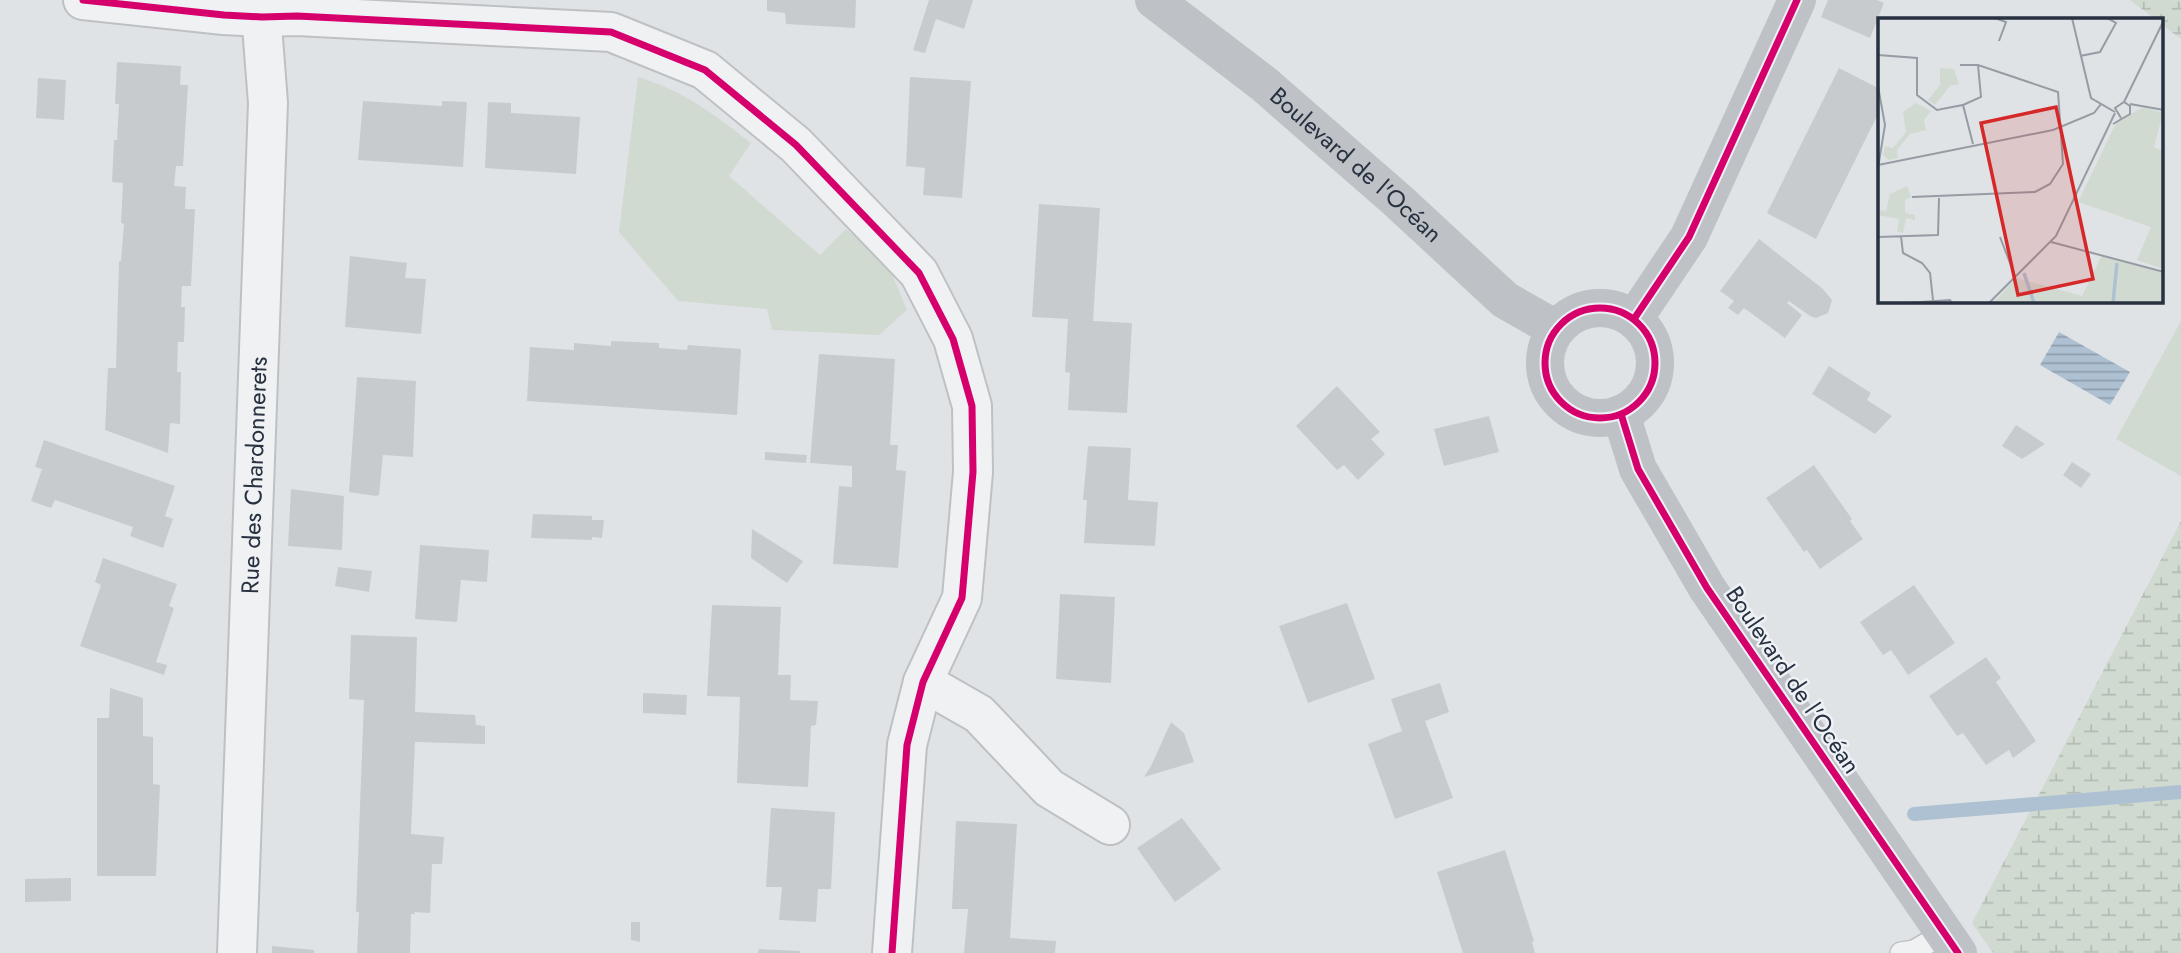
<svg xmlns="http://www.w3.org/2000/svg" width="2181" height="953" font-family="Jost,sans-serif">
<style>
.grass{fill:#d1dad1}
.wetland{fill:url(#wetland-marsh)}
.water{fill:url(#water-rules)}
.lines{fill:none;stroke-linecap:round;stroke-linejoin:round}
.stream{stroke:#aec1d2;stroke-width:14}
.building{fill:#c8cbce}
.lane-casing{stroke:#bec1c4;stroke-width:24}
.street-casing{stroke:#bec1c4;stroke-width:42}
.lane{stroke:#f0f1f3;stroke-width:21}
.street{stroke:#f0f1f3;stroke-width:38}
.secondary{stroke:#bec1c6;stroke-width:38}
.cycleway-casing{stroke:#eef1f6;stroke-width:11}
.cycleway{stroke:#d6006c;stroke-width:7}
.labels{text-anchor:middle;stroke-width:5;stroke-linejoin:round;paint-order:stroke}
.street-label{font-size:24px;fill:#273140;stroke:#eef1f6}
.inset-river{fill:none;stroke:#aec1d2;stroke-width:3.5}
.inset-road{fill:none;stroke:#969ca4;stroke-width:2}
.view{fill:#d62828;fill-opacity:0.15;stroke:#d62828;stroke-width:3.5}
.inset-edge{fill:none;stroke:#273140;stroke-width:3.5}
</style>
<defs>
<pattern id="wetland-marsh" width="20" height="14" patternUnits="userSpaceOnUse" patternTransform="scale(1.75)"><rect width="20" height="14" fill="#d1dad1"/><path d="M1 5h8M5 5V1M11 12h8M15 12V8" fill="none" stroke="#b3bcb4"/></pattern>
<pattern id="water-rules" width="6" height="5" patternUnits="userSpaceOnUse" patternTransform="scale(1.75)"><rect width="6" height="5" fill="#aec1d2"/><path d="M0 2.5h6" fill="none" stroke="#8e9dac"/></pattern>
</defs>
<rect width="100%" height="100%" fill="#e0e3e6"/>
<path class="grass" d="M 638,77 C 684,91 714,114 751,143 L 729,176 L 820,255 L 846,229 L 889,267 L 907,310 L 879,335 L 772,330 L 767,309 L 678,301 L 619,232 Z
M 2181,321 L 2181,476 L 2116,439 Z"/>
<path class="wetland" d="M 2130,0 L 2181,0 L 2181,39 L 2162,25 L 2162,19 L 2155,19 Z
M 2181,521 L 2181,953 L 1993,953 L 1972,923 Z"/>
<path class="water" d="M 2059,332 L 2130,372 L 2110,405 L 2040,365 Z"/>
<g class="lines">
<path class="stream" d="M 1914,814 L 2181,792"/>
</g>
<path class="building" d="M 767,0 L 856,0 L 855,28 L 786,24 L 785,13 L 767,11 Z
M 929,0 L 973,0 L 964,29 L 936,19 L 925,53 L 913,50 Z
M 1828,0 L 1877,0 L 1884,3 L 1870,38 L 1821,17 Z
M 117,62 L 181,66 L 180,85 L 188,85 L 183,166 L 176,166 L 174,186 L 186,187 L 185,209 L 195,209 L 191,286 L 182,286 L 181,307 L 185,307 L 184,342 L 178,342 L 177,372 L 181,372 L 180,424 L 170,423 L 168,453 L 105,430 L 108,368 L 116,368 L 119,261 L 121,261 L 124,224 L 121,223 L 123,183 L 112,182 L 114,140 L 117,140 L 119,104 L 115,104 Z
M 1839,68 L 1880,89 L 1880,110 L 1816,239 L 1767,213 Z
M 910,77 L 971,81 L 962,198 L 923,195 L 925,168 L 906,166 Z
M 38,78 L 66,80 L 64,120 L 36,118 Z
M 363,101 L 442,106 L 442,101 L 467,102 L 463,167 L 358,160 Z
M 488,102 L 511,103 L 511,113 L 580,117 L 576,174 L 485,168 Z
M 1039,204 L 1100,208 L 1093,321 L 1132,323 L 1127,413 L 1068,410 L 1070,373 L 1065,372 L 1068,319 L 1032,317 Z
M 1759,239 L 1823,289 L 1832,300 L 1828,313 L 1816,318 L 1810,316 L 1789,301 L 1787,303 L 1802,315 L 1785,338 L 1744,308 L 1738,315 L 1728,308 L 1734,301 L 1720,291 Z
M 350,256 L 407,263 L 405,278 L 426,279 L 421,334 L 345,327 Z
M 611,341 L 659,343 L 659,348 L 687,350 L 688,345 L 741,349 L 737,415 L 527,401 L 530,347 L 574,350 L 574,343 L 611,346 Z
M 819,354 L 895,359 L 890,445 L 898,445 L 896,470 L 906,471 L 898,568 L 833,564 L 839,486 L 852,487 L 852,466 L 810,463 Z
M 1829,366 L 1871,393 L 1867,400 L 1892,416 L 1875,434 L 1812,394 Z
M 357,377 L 416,381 L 413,457 L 383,455 L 379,495 L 376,496 L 349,492 Z
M 1337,386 L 1380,432 L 1371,439 L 1385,454 L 1358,480 L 1344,465 L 1337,470 L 1296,426 Z
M 1489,416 L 1499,452 L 1444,466 L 1434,429 Z
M 2016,425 L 2045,444 L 2022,459 L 2002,446 Z
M 44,440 L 175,486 L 165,516 L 173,519 L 163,548 L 130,536 L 133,527 L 55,500 L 51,508 L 31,501 L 42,469 L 35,467 Z
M 1088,446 L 1131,448 L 1128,500 L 1158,502 L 1155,546 L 1084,543 L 1087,500 L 1083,500 Z
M 765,452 L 807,455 L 806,463 L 765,460 Z
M 2072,462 L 2091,474 L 2081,488 L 2063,475 Z
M 1814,465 L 1852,519 L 1850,521 L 1863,539 L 1820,569 L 1807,550 L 1804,552 L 1766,498 Z
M 291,489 L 344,496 L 342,550 L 288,546 Z
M 533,514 L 592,516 L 592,520 L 604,520 L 602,538 L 592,537 L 592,540 L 531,538 Z
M 752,529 L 803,561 L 787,583 L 751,558 Z
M 420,545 L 489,550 L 487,582 L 461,580 L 457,622 L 415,619 Z
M 103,558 L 177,584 L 169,606 L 174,608 L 156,662 L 167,665 L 164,675 L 80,646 L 101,585 L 95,582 Z
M 338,567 L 372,571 L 369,592 L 335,586 Z
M 1914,585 L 1955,643 L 1908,675 L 1891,650 L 1883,655 L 1860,622 Z
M 1060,594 L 1115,597 L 1111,683 L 1056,679 Z
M 1347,603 L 1375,679 L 1308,703 L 1279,626 Z
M 712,605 L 781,607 L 778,675 L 791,675 L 790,700 L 818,701 L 816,725 L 811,726 L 808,787 L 737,783 L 740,697 L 707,696 Z
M 351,635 L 417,637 L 415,712 L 475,715 L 476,725 L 485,726 L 485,744 L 415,742 L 411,834 L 444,837 L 442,864 L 432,864 L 430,913 L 414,912 L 415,914 L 411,914 L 410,953 L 357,953 L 359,912 L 356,912 L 364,700 L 349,699 Z
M 1986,657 L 2001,678 L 1996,682 L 2036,741 L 2013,758 L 2009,750 L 1986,765 L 1963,733 L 1957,736 L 1929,696 Z
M 1440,683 L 1449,712 L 1425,721 L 1453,798 L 1395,819 L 1368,744 L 1402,731 L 1391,699 Z
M 110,688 L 143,698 L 143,736 L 153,737 L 153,784 L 160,785 L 156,876 L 97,876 L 97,718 L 109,718 Z
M 643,693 L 687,695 L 686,715 L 643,713 Z
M 1171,722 L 1184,733 L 1194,762 L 1144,777 L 1151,766 Z
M 771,808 L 835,812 L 831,889 L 818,889 L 816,922 L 779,920 L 782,887 L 766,887 Z
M 1182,818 L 1221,869 L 1175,902 L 1137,848 Z
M 956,821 L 1017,824 L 1010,938 L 1056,941 L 1055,953 L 964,953 L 968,909 L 952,909 Z
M 1505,850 L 1534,941 L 1532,942 L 1535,953 L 1463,953 L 1437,872 Z
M 71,878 L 71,901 L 25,902 L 25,879 Z
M 631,922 L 640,922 L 640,942 L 631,940 Z
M 272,946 L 314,950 L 314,953 L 272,953 Z
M 759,949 L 800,951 L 800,953 L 758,953 Z"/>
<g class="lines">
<g class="lane-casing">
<path id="lane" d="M 1901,953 L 1914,951 L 1945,933"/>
</g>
<g class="street-casing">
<g id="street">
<path d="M 83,0 L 224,15 L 262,17 L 297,16 L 611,32 L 705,70 L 796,145 L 919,273 L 953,339 L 972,406 L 973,472 L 962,598 L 923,682 L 907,745 L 892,953"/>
<path d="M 923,682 L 979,714 L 1049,788 L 1110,825"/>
<path id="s1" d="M 237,953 L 268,103 L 260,0"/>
</g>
</g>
<use href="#lane" class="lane"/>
<use href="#street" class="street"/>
<g class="secondary">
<path id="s2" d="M 1154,0 L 1264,84 L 1397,200 L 1505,300 L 1556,329"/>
<circle cx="1600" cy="363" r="55"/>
<path d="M 1634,319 L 1689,237 L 1797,0"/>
<path d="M 1621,414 L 1638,469 L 1707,588 L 1958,953"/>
</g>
<g class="cycleway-casing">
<path id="cycleway" d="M 83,0 L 224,15 L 262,17 L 297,16 L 611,32 L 705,70 L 796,145 L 919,273 L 953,339 L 972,406 L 973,472 L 962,598 L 923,682 L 907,745 L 892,953
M1545 363a55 55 0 1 1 110 0a55 55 0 1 1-110 0Z
M 1634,319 L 1689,237 L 1797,0
M 1621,414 L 1638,469 L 1707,588 L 1958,953"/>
</g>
<use href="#cycleway" class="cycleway"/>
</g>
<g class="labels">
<g class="street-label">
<text dy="8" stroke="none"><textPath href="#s2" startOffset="261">Boulevard de l'Océan</textPath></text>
<text dy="8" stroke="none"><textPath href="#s1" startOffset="478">Rue des Chardonnerets</textPath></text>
<text transform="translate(1793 680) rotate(56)" y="8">Boulevard de l'Océan</text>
</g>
</g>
<g transform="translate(1878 18)">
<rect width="285" height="285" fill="#e0e3e6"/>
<path d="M 265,89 L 285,95 L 276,129 L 285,133 L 285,251 L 259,242 L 273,209 L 200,184 L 238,105 Z" fill="#d1dad1"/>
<path d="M 224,237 L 285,254 L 285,285 L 115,285 L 138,260 L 204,278 Z" fill="#d1dad1"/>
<path d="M 62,50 L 76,51 L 81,66 L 72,68 L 57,87 L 50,82 L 62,67 ZM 38,85 L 53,93 L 46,102 L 48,112 L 32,116 L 19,132 L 20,140 L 11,142 L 5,137 L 7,128 L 15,130 L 28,114 L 25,94 ZM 29,168 L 33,179 L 27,182 L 27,195 L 37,197 L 37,202 L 28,200 L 25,215 L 19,214 L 21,201 L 0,197 L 0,192 L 8,193 L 12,176 Z" fill="#d1dad1"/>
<path class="inset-river" d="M 146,255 L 156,285M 235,285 L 239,245"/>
<path class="inset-road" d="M 117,0 L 128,4 L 121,23M 194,0 L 213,80 L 237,94M 0,37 L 39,40 L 39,77 L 59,92 L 85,87 L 95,126M 202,38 L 222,34 L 238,5 L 229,0M 0,68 L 7,107 L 0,150M 246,84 L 286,2M 252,86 L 286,92M 85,87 L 103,79 L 100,47M 235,106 L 252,96 L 252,88 L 246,84 L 237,90 L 243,100M 0,147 L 175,112 L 216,95 L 223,86M 34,179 L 157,174 L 172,166 L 185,146 L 180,74 L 100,47 L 82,47M 23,218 L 25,235 L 44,245 L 52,255 L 55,282M 0,219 L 60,217 L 61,180M 122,219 L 137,258M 173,224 L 286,254M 28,285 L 72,282 L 74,285M 111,285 L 178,218 L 237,95"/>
<path class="view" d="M 178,89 L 215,261 L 140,277 L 103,105 Z"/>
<rect width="285" height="285" class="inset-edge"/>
</g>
</svg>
